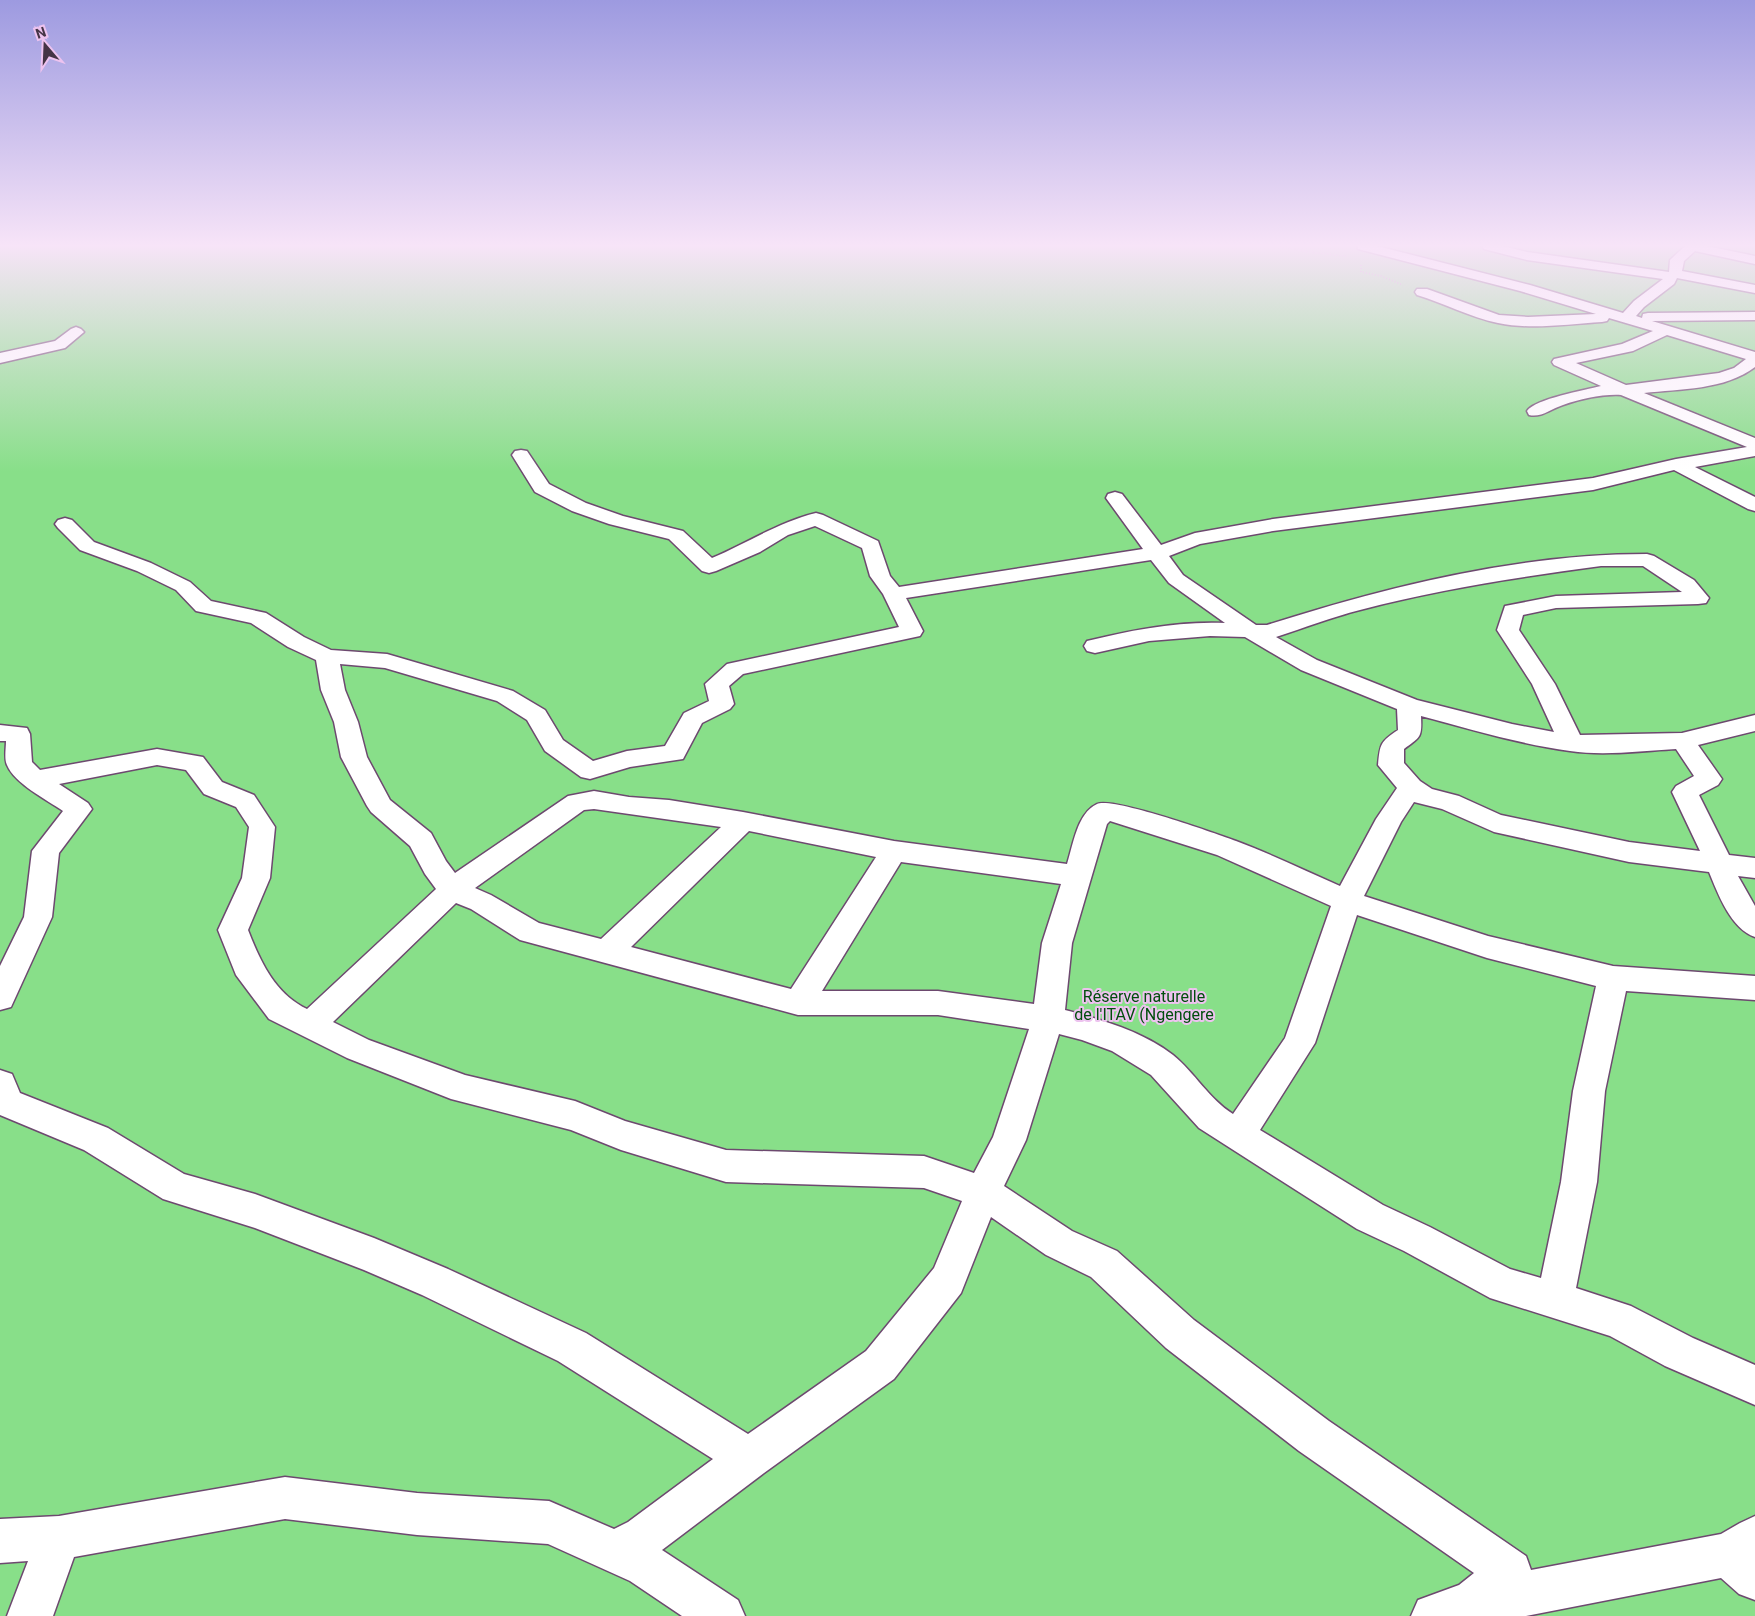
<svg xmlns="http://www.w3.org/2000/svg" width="1755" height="1616" font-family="Roboto,sans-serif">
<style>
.green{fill:#88df89}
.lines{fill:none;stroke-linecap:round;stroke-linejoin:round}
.minor-casing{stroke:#6d496f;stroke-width:3}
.path{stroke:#b391b4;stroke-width:2;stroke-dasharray:1 2;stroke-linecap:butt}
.minor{fill:#fff;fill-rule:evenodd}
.labels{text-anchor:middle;stroke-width:4;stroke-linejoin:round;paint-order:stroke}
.park-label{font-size:16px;fill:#004e0c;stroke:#edc3ef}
</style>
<rect width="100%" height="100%" fill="#edc3ef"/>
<path class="green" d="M 0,246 L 1755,246 L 1755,1616 L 0,1616 Z"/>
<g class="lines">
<g class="minor-casing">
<path id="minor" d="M 1357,246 L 1377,246 L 1530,285 L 1623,313 L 1634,301 L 1663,279 L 1527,260 L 1484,249 L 1482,246 L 1503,246 L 1527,252 L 1669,272 L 1670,260 L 1685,246 L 1707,246 L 1755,256 L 1755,264 L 1695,251 L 1684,261 L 1682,271 L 1755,285 L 1755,293 L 1677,278 L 1674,284 L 1644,307 L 1636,316 L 1642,318 L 1643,314 L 1648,313 L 1755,312 L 1755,320 L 1652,321 L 1755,352 L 1755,367 C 1725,390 1680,389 1644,393 L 1755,438 L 1755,456 L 1695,467 L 1755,497 L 1755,511 L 1748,509 L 1674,470 L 1593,490 L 1273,531 L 1200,544 L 1169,556 L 1183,575 L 1256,625 L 1267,625 C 1389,586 1518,554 1647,554 L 1654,556 L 1694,580 L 1709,598 L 1706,603 L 1698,604 L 1556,608 L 1523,615 L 1519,630 L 1555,684 L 1580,735 L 1682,733 L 1755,715 L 1755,731 L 1698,745 L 1722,779 L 1718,785 L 1699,795 L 1729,855 L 1755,858 L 1755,878 L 1738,876 L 1755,906 L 1755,937 C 1731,929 1718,894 1709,872 L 1629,862 L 1494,832 L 1442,809 L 1414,802 L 1401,822 L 1364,896 L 1488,936 L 1613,966 L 1755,976 L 1755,1000 L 1626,991 L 1605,1091 L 1597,1182 L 1576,1288 L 1631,1306 L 1693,1338 L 1755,1365 L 1755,1405 L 1665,1366 L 1610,1336 L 1490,1298 L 1404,1251 L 1357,1229 L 1199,1128 L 1151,1075 L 1112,1051 L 1082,1040 L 1059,1034 L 1026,1140 L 1004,1186 L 1072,1231 L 1117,1251 L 1194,1320 L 1329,1421 L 1526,1556 L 1531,1570 L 1721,1534 L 1740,1523 L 1755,1516 L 1755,1600 L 1739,1594 L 1721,1578 L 1526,1616 L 1411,1616 L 1418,1600 L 1459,1585 L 1474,1573 L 1299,1451 L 1166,1348 L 1091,1277 L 1046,1255 L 991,1217 L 961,1293 L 894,1379 L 764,1473 L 662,1550 L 738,1600 L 745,1616 L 682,1616 L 630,1581 L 548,1544 L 417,1535 L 285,1519 L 74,1557 L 53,1616 L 7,1616 L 28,1561 L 0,1563 L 0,1519 L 59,1516 L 285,1477 L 417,1493 L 549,1501 L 614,1529 L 628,1522 L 713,1459 L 558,1361 L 422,1295 L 364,1270 L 255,1228 L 163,1199 L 84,1150 L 0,1115 L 0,1070 L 12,1074 L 20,1093 L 108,1128 L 184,1174 L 255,1194 L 374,1238 L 448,1269 L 586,1333 L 748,1434 L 866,1351 L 934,1268 L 962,1201 L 924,1188 L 726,1182 L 621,1150 L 571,1130 L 451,1099 L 347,1058 L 269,1019 L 236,975 L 218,930 L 242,878 L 249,827 L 236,807 L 204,794 L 186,770 L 157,765 L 59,784 L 88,803 L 92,809 L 59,853 L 52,917 L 11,1007 L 0,1010 L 0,966 L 24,917 L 32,851 L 63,811 C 47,800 14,783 7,765 C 4,759 6,748 6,741 L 0,741 L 0,725 L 27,728 L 30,734 L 32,762 L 40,770 L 157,749 L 203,757 L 222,782 L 254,795 L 275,827 L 270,878 L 248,930 C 260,961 275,994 307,1009 L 436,889 L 425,874 L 410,846 L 371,812 L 367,806 L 341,757 L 334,722 L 321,690 L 316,660 L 288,647 L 251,623 L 196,611 L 176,590 L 137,571 L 80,550 L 58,528 L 55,524 L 58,520 L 65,518 L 72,520 L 94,542 L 151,563 L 190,582 L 211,601 L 266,613 L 304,637 L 331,650 L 387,654 L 513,691 L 545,710 L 563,740 L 593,761 L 627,751 L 665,746 L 684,713 L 709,701 L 705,684 L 727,664 L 899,627 L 883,594 L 870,576 L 862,548 L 815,526 L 788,535 L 760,552 L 716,571 L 709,573 L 702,571 L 669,539 L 609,524 L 572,511 L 535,492 L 512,455 L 515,451 L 521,450 L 527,451 L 549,484 L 586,503 L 623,516 L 683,531 L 712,558 C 747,543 779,522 816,513 L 823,515 L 878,541 L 890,576 L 899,587 L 1143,549 L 1106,498 L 1108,494 L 1115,492 L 1122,494 L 1161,545 L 1195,533 L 1273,519 L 1593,478 L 1676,459 L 1747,447 L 1621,395 C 1602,394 1581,399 1563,405 C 1551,409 1541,418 1529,415 L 1527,411 C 1535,399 1585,390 1601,386 L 1554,365 L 1552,362 L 1554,359 L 1622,344 L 1653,331 L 1609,318 L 1607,321 L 1602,322 C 1568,324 1531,330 1498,323 C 1469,317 1444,303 1417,295 L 1415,292 L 1417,289 L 1427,289 L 1499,315 L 1528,317 L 1596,314 L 1520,291 L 1358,249 ZM 1667,335 L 1746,359 L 1734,368 L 1719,373 L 1626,385 L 1576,363 L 1633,351 ZM 1151,560 L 1169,583 L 1225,623 C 1178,621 1132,630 1087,641 L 1084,646 L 1087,651 L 1095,653 L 1149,641 L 1210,636 L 1245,637 L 1301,670 L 1397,709 L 1398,730 C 1380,742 1380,744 1378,765 L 1397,788 L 1376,819 L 1340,886 C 1306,871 1271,854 1236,841 C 1214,833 1113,797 1097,804 C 1077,813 1073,846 1067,864 L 894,841 L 743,812 L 669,800 L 629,797 L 594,791 L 568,796 L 455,873 L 446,861 L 431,833 L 390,800 L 367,757 L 358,722 L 345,690 L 340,664 L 385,668 L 497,701 L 527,720 L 545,751 L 581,777 L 590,779 L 630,767 L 683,759 L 702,723 L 730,709 L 734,704 L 729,686 L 743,674 L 920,636 L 923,631 L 906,598 ZM 1601,566 L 1643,566 L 1682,592 L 1556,596 L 1505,606 L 1497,630 L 1532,684 L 1554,732 L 1512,724 L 1417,700 L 1317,660 L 1276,637 C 1304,628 1332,617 1360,610 C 1439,589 1520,577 1601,566 ZM 1421,716 C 1470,729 1519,744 1570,751 C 1604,756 1641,751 1676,749 L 1694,776 L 1676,786 L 1672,792 L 1700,851 L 1629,842 L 1501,815 L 1459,796 L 1432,789 L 1420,781 L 1404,763 L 1404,749 C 1421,737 1422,737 1421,716 ZM 594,809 L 721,827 L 601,939 L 539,923 L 491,895 L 475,888 L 584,810 ZM 1110,821 L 1217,855 L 1331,906 L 1285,1038 L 1233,1114 C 1209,1099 1195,1073 1173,1055 C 1144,1032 1100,1019 1065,1010 L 1072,943 L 1107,824 ZM 749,831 L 876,857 L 791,989 L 631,947 ZM 901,862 L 1061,884 L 1042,943 L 1034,1004 L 938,991 L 822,991 ZM 456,903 L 471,909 L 520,940 L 798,1015 L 938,1015 L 1029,1029 L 993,1137 L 974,1173 L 924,1156 L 726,1150 L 625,1121 L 575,1101 L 465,1075 L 369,1040 L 333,1022 ZM 1357,915 L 1487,958 L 1596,986 L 1573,1091 L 1561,1182 L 1541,1278 L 1510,1269 L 1430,1227 L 1383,1205 L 1260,1130 L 1315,1043 Z
M 76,327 L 81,329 L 84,332 L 65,348 L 0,363 L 0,353 L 55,341 L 71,329 Z"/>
</g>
<path class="path" d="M 1280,246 L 1309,252 L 1346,256
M 1361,265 L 1361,272 L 1381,276 L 1403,285"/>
<use href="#minor" class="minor"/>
</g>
<linearGradient id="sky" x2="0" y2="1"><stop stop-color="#9d9ae0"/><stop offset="0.52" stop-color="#f7e4f8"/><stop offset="1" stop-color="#f7e4f8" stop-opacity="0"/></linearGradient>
<rect width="1755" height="472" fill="url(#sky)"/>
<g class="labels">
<g class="park-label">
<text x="1144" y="1002">Réserve naturelle<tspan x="1144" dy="18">de l'ITAV (Ngengere</tspan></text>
</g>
</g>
<g transform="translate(45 45) rotate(341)" stroke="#edc3ef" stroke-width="4" paint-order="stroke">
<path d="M0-4L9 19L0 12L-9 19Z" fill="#453446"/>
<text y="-8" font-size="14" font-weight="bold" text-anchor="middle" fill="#453446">N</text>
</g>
</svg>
